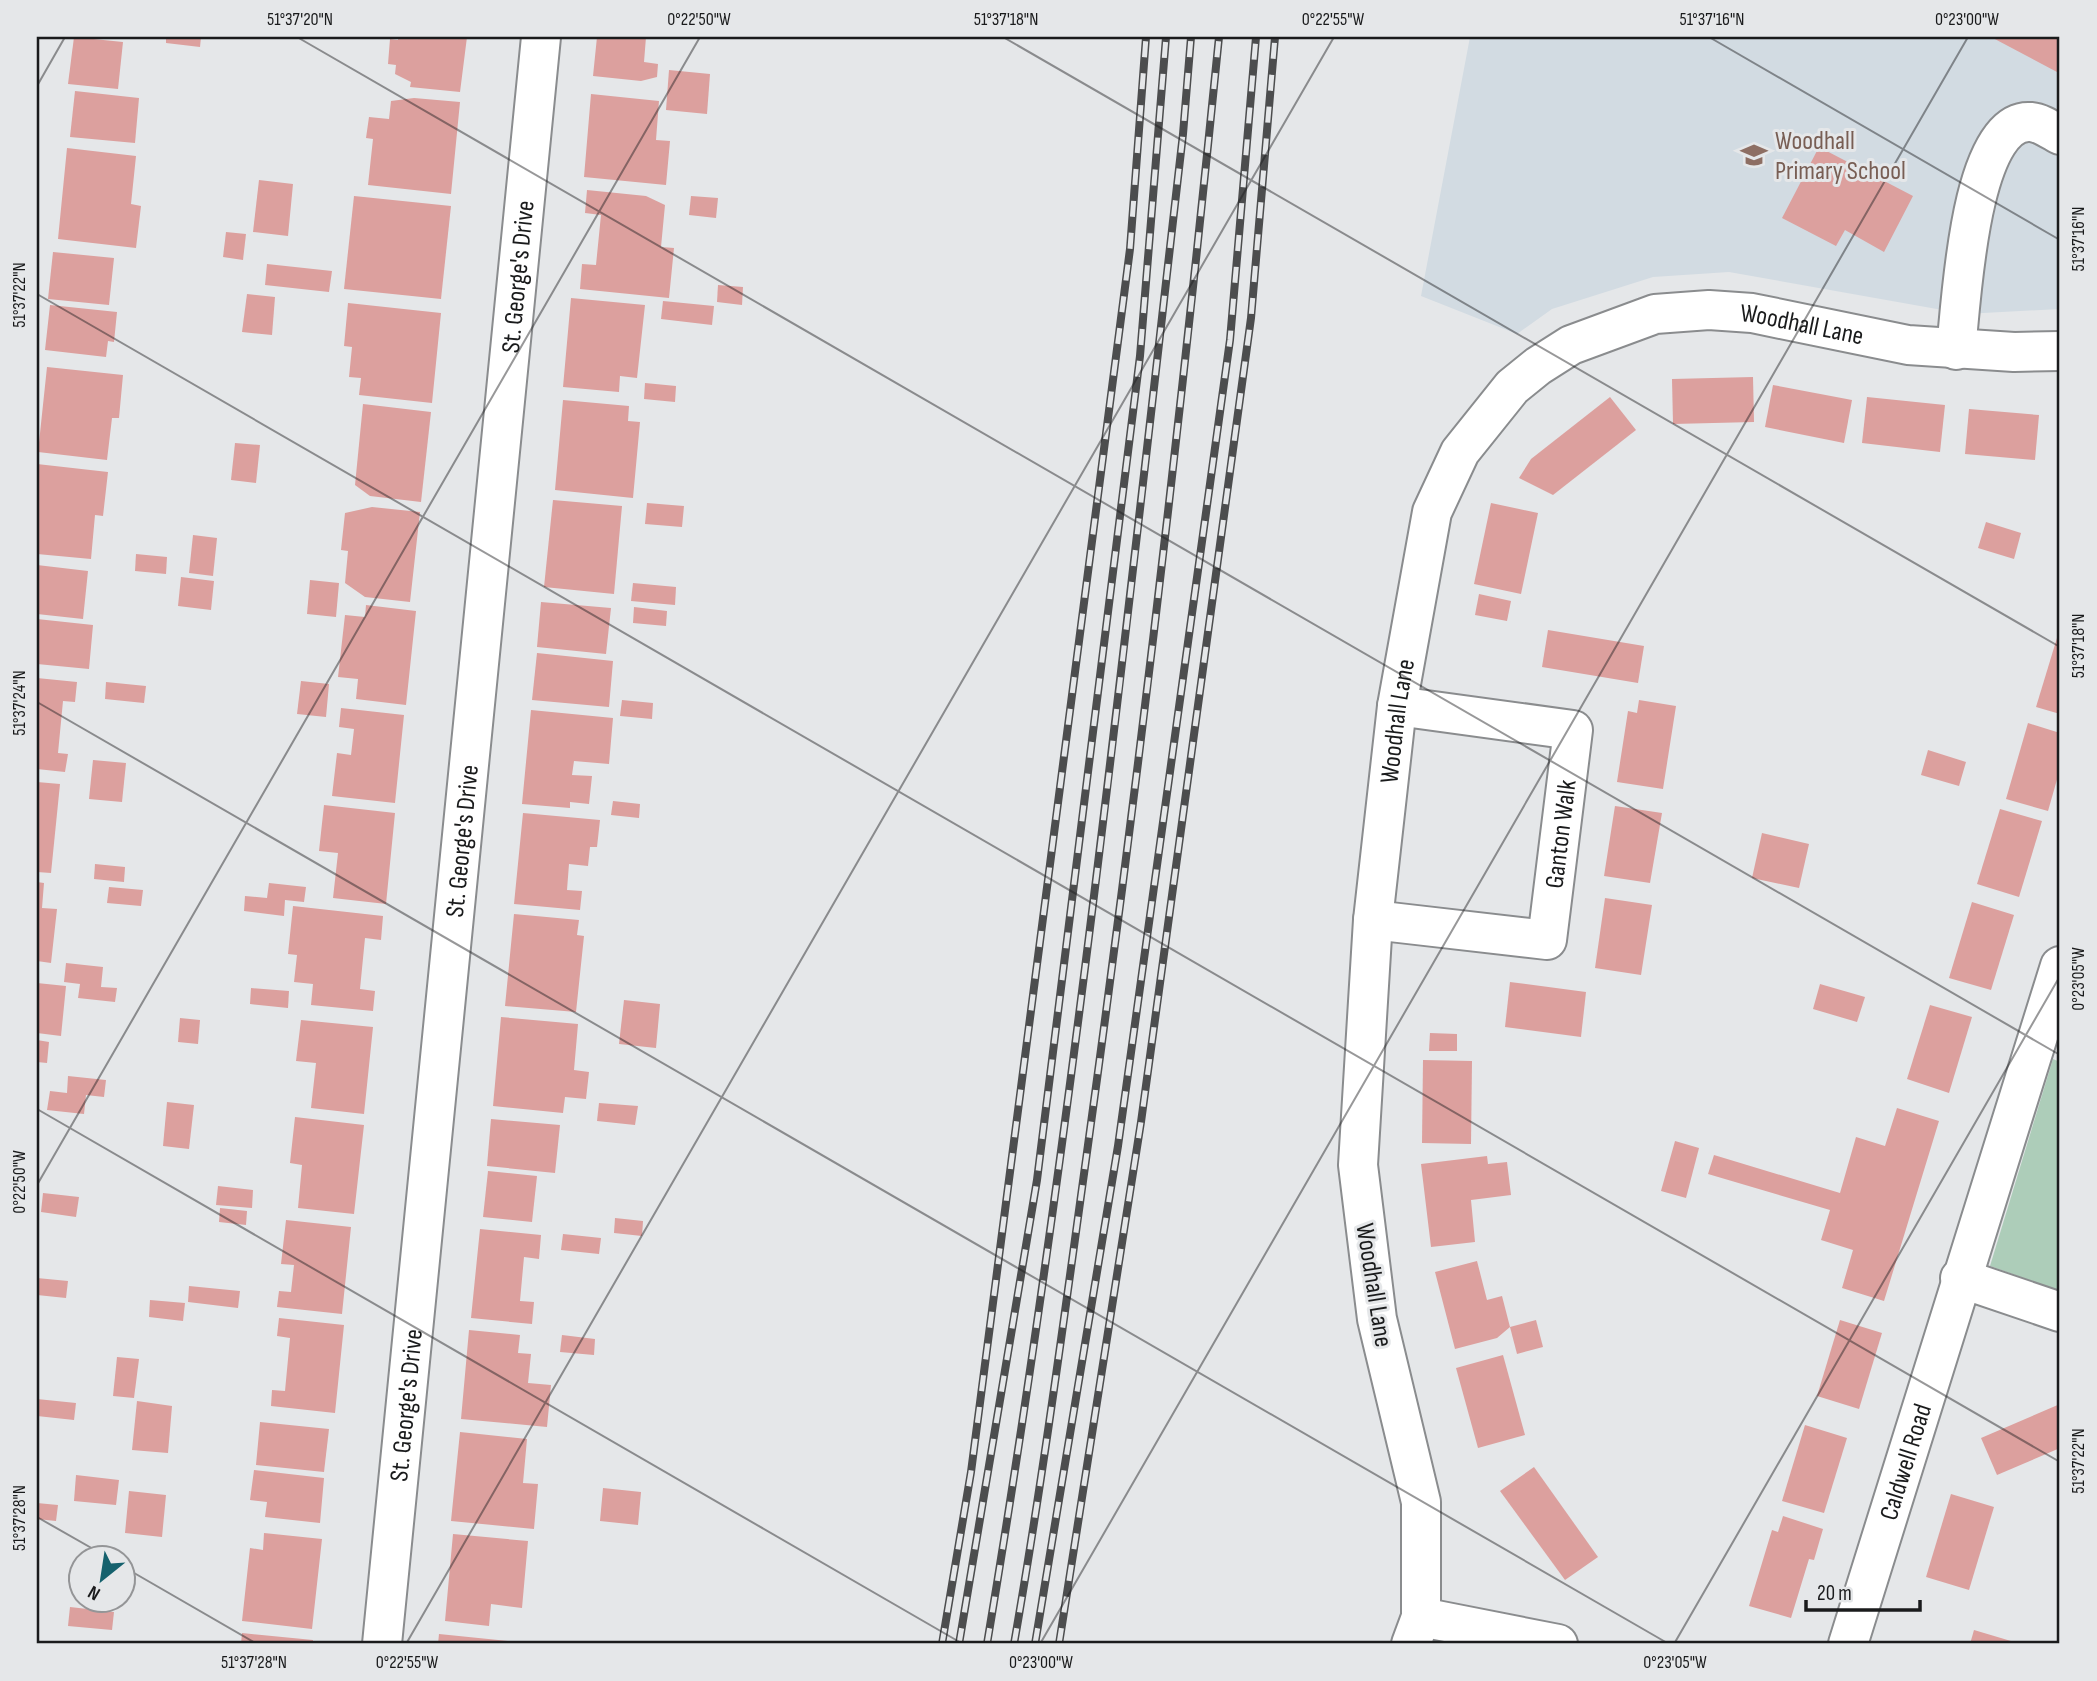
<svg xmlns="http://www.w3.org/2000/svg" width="2097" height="1681" font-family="'Sofia Sans Condensed',sans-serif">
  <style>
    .built { fill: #d2dbe2 }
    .green { fill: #adcdb9 }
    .building { fill: #dca09e }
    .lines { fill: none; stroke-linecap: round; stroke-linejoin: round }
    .minor-casing { stroke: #8a8c8e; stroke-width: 42 }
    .minor { stroke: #fff; stroke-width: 38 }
    .rail-casing { stroke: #4c4d4e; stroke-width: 8 }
    .rail { stroke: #e5e7e9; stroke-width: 5; stroke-dasharray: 16; stroke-linecap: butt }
    .ticks { fill: none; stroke: #1a1b1c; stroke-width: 2; stroke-opacity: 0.45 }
    .labels { text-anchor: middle; stroke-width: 6; stroke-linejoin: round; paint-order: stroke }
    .education-label { font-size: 26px; fill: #785e54; stroke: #e5e7e9; text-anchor: start }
    .street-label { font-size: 26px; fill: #1a1b1c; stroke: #e5e7e9 }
    .neatline { fill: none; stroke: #1a1b1c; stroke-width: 2.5 }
    .ticks-label { font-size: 18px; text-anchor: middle; fill: #1a1b1c }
  </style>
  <rect width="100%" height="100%" fill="#e5e7e9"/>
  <polygon class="built" points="1470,37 2060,37 2060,309 1965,314 1729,272 1653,277 1552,309 1517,334 1421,296"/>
  <polygon class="green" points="2053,1059 2060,1062 2060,1291 1990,1266"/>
  <g class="building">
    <polygon points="74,37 123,42 118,89 68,84"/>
    <polygon points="166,37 201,37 200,47 166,43"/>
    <polygon points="398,37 467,37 460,92 410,87 411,82 395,74 396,65 388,64 390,39 398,40"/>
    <polygon points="597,37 646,37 644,62 658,64 657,77 641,81 593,76"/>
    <polygon points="1991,37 2060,37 2060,67 2057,72"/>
    <polygon points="669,70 710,74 707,114 666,110"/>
    <polygon points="75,91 139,98 135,143 70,137"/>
    <polygon points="591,94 659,101 656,140 670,141 666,185 584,177"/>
    <polygon points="414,98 460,102 451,194 368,185 373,139 366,138 369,117 389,119 391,101"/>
    <polygon points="1819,147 1913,196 1884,252 1845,230 1836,246 1782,218"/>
    <polygon points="67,148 136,156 131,204 141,206 136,248 58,239"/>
    <polygon points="259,180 293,184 288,236 253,232"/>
    <polygon points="587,190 646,196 665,205 661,247 674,248 669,298 580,289 582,264 596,265 601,215 585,213"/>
    <polygon points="354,196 451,206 441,299 344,289"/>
    <polygon points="691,196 718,198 716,218 689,215"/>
    <polygon points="226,232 246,234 243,260 223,257"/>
    <polygon points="53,252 114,258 109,305 48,299"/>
    <polygon points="267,264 332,271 329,292 265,285"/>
    <polygon points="718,285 743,287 742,305 717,302"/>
    <polygon points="247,294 275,297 272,335 242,332"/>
    <polygon points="571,298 645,305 637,378 620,376 619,392 563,387"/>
    <polygon points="663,301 714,306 712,325 661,319"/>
    <polygon points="348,303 441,313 432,403 359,395 361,378 349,377 352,347 344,346"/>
    <polygon points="50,305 117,312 114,342 108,341 106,357 45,350"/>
    <polygon points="47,367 123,375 119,418 112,418 107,460 38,452"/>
    <polygon points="1753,377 1754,422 1673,424 1672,379"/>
    <polygon points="645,383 676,386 675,402 644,399"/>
    <polygon points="1773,385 1852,400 1844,443 1765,427"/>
    <polygon points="1610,397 1636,430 1553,495 1519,478 1531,459"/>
    <polygon points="1867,397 1945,405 1940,452 1862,443"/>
    <polygon points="563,400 629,406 628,421 640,422 633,498 555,490"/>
    <polygon points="363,404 431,412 421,502 370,496 355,485"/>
    <polygon points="1969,409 2039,415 2035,460 1965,454"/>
    <polygon points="235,443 260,445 256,483 231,480"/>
    <polygon points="37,464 108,472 103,516 95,515 91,559 37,554"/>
    <polygon points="553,500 622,506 614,594 544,587"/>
    <polygon points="647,503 684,506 682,527 645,524"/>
    <polygon points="1491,503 1538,513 1521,594 1474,584"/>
    <polygon points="372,507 420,512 410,602 365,597 345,583 348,551 341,550 345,513"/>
    <polygon points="1986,522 2021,533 2014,559 1978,548"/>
    <polygon points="193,535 217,538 213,576 189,573"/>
    <polygon points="136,554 167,557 166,574 135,571"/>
    <polygon points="37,565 88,571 83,619 37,614"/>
    <polygon points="181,577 214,581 211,610 178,606"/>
    <polygon points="310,580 339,583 336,617 307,614"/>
    <polygon points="633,583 676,587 675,605 631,601"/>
    <polygon points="1479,594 1511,601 1507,621 1475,615"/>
    <polygon points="541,602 611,608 606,654 537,647"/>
    <polygon points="366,605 416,611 406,705 356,699 358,679 338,677 345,615 365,617"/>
    <polygon points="634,607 667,611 666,626 633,623"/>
    <polygon points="37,619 93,625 89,669 37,664"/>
    <polygon points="2060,628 2060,714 2036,707"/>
    <polygon points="1548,630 1644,646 1638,683 1542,667"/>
    <polygon points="537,653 613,661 609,707 532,700"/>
    <polygon points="37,678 77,682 75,702 63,701 58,753 68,754 65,772 37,769"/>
    <polygon points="301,681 329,684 326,717 297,714"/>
    <polygon points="106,682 146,686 144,703 105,699"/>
    <polygon points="622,700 653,703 652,719 620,716"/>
    <polygon points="1639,700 1676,706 1663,789 1617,782 1628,711 1637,713"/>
    <polygon points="341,708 404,715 395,803 332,796 337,753 351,755 354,729 339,727"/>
    <polygon points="531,710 613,718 609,764 574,761 572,775 592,776 589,804 570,802 570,808 522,804"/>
    <polygon points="2028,723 2060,733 2060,769 2048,811 2006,799"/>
    <polygon points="1928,750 1966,762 1959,786 1921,775"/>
    <polygon points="93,760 126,763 122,802 89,799"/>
    <polygon points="37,782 60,784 51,873 37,872"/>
    <polygon points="613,801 640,804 639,818 611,815"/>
    <polygon points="324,805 395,813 386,904 333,898 338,853 319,851"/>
    <polygon points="1615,806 1662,813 1650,883 1604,876"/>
    <polygon points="2000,809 2042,821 2019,897 1977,884"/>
    <polygon points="523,813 600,820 597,847 590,847 588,866 569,864 567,890 582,891 580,910 514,904"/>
    <polygon points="1762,833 1809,844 1799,888 1752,878"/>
    <polygon points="95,864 125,867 124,882 94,879"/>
    <polygon points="37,882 44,883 42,908 57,909 51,963 37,961"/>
    <polygon points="269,883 306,887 304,902 285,900 284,916 244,911 245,896 267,898"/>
    <polygon points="109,887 143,890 141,906 107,903"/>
    <polygon points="1605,898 1652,905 1641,975 1595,968"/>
    <polygon points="1972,902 2014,915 1991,990 1949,978"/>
    <polygon points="293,906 383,916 381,940 365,938 360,989 375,991 373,1011 311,1005 313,984 294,982 297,955 288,954"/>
    <polygon points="514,914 579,920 577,935 584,936 576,1012 505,1006"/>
    <polygon points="66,963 103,967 101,987 117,988 115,1002 78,998 80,984 64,982"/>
    <polygon points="1510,982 1586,992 1581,1037 1505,1027"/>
    <polygon points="37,983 66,986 61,1036 37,1033"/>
    <polygon points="1820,984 1865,997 1857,1022 1813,1009"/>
    <polygon points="251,988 289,991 288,1008 250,1004"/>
    <polygon points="624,1000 660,1004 656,1048 619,1044"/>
    <polygon points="1930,1005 1972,1017 1949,1093 1907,1079"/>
    <polygon points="501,1017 578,1024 574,1070 589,1072 586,1099 565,1097 563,1113 493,1106"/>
    <polygon points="180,1018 200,1020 198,1044 178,1042"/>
    <polygon points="301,1020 373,1027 364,1114 311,1108 316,1063 296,1061"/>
    <polygon points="1430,1033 1457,1034 1457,1051 1429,1051"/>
    <polygon points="37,1040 49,1042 47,1063 37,1062"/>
    <polygon points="1423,1060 1472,1061 1471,1144 1422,1143"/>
    <polygon points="68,1076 106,1080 104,1097 86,1095 84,1114 47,1110 50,1091 67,1093"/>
    <polygon points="167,1102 194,1105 189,1149 163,1146"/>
    <polygon points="599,1103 638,1106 635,1125 597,1121"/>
    <polygon points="1897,1108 1939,1121 1884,1301 1842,1288 1853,1250 1821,1240 1830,1210 1708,1174 1714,1155 1840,1193 1856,1137 1885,1146"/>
    <polygon points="295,1117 364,1125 354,1214 298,1208 302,1165 290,1163"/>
    <polygon points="491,1119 560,1125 555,1173 487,1166"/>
    <polygon points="1675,1141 1699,1148 1686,1198 1661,1191"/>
    <polygon points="1487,1156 1488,1164 1507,1162 1511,1195 1471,1200 1475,1242 1431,1247 1421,1164"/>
    <polygon points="488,1171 537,1176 532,1222 483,1217"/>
    <polygon points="218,1186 253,1190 252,1208 216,1205"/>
    <polygon points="43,1193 79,1197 76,1217 41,1212"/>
    <polygon points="220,1208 247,1211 246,1225 219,1222"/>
    <polygon points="615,1218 643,1221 642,1236 614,1233"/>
    <polygon points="286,1220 351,1227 342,1314 277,1307 279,1291 291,1292 294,1265 281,1264"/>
    <polygon points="480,1229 541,1235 539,1259 524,1257 520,1301 534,1302 532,1324 471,1318"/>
    <polygon points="563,1234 601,1238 599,1254 561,1250"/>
    <polygon points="1477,1261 1487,1300 1502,1296 1510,1327 1497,1338 1455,1349 1435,1272"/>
    <polygon points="37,1278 68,1281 66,1298 37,1295"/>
    <polygon points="189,1286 240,1291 238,1308 188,1302"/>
    <polygon points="150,1300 185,1303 183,1321 149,1317"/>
    <polygon points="279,1318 344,1325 335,1413 271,1406 272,1390 285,1391 290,1338 277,1336"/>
    <polygon points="1536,1320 1543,1347 1517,1354 1510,1327"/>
    <polygon points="1840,1320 1882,1333 1859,1409 1817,1396"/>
    <polygon points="469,1330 520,1335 518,1353 531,1354 528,1383 551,1385 547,1427 461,1419"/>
    <polygon points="562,1335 595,1339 594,1355 560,1352"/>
    <polygon points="1503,1355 1525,1435 1478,1448 1456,1368"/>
    <polygon points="117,1357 139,1359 134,1398 113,1396"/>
    <polygon points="37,1399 76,1403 74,1420 37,1416"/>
    <polygon points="137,1401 172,1406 168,1453 132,1450"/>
    <polygon points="2060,1404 2060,1448 1997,1475 1981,1438"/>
    <polygon points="260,1422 329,1429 324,1472 256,1465"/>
    <polygon points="1805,1425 1847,1438 1824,1513 1782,1501"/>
    <polygon points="460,1432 527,1439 523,1483 538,1484 534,1529 451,1521"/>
    <polygon points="1534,1467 1598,1557 1565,1580 1500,1491"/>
    <polygon points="254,1470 324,1478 320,1523 265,1517 267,1502 250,1500"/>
    <polygon points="76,1475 119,1480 116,1505 74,1501"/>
    <polygon points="603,1488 641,1492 638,1525 600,1521"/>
    <polygon points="129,1491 166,1495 162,1537 125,1533"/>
    <polygon points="1951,1494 1994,1507 1969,1590 1926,1577"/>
    <polygon points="37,1503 58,1505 56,1521 37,1519"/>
    <polygon points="1783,1516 1823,1529 1814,1560 1809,1559 1791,1618 1749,1606 1772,1530 1778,1532"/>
    <polygon points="264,1533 322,1539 312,1629 242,1621 250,1548 263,1550"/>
    <polygon points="453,1534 528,1541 522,1608 491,1604 489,1626 445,1621"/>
    <polygon points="70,1607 114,1612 112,1630 68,1626"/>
    <polygon points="1974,1630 2021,1644 1970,1644"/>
    <polygon points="242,1633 313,1640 313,1644 241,1644"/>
    <polygon points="439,1634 508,1641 508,1644 438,1644"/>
  </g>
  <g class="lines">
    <g class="minor-casing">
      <g id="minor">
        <path d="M1956,350C1961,307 1969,117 2031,122C2041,123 2051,130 2060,135"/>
        <path id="s1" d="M1373,920L1547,940L1573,730L1397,706"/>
        <polyline points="1960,1278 2060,1312"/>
        <polyline points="1421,1617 1558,1644"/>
        <path id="s2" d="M382,1644L541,37"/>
        <path id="s3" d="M1411,1644L1421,1617V1502L1377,1319L1358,1165L1373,920L1397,706L1432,512L1460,452L1512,387L1538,366L1571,345L1655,314L1709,310L1752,313L1908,345L2014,352L2060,351"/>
        <path id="s4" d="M1848,1644L2060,966"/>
      </g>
    </g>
    <use href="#minor" class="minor"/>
    <g class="rail-casing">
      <g id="rail">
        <polyline points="942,1644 971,1472 1130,249 1146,37"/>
        <polyline points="959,1644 1037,1180 1140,356 1166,37"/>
        <path d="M987,1644C1071,1143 1125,638 1183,134L1191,37"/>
        <path d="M1014,1644C1043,1478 1065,1311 1088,1145C1139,776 1182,407 1219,37"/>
        <polyline points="1035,1644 1118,1146 1230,340 1256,37"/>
        <polyline points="1059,1644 1141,1122 1251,318 1275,37"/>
      </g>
    </g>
    <use href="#rail" class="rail"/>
  </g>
  <path class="ticks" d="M297,37L2060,1055M1003,37L2060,647M1709,37L2060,240M37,86L65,37M37,294L2060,1462M37,702L1669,1644M37,1109L963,1644M37,1185L700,37M37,1517L109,1558M122,1566L257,1644M406,1644L1334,37M1040,1644L1968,37M1674,1644L2060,976"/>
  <defs>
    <g id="school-bare" transform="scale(2.1)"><path d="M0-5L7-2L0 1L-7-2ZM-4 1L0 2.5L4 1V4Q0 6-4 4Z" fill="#8d6e63" stroke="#e5e7e9" stroke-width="2.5" paint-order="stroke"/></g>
  </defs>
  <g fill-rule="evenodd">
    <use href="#school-bare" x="1754" y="155"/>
  </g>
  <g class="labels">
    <g class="education-label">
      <text x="1775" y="149">Woodhall<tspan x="1775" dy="30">Primary School</tspan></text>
    </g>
    <g class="street-label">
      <text dy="9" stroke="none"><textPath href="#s2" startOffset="1374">St. George's Drive</textPath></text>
      <text dy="9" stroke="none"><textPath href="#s3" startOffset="1605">Woodhall Lane</textPath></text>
      <text dy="9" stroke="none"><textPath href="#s3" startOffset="933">Woodhall Lane</textPath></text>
      <text dy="9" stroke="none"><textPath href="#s1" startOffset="282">Ganton Walk</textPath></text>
      <text dy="9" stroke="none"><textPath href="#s2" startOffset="807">St. George's Drive</textPath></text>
      <text transform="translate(1375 1285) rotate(81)" y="9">Woodhall Lane</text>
      <text dy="9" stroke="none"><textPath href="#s2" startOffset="240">St. George's Drive</textPath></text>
      <text dy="9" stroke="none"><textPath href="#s4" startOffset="191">Caldwell Road</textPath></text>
    </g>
  </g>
  <rect width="2097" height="1681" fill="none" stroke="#e5e7e9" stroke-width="77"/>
  <g transform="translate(102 1579) rotate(210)"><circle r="33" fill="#e5e7e9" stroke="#949597" stroke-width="2"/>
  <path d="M0-5L12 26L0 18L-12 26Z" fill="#15616d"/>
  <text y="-10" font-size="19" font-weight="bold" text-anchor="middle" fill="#1a1b1c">N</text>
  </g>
  <path d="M1806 1600v10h114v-10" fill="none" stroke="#1a1b1c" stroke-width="3.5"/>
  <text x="1817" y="1600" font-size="21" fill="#1a1b1c" stroke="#e5e7e9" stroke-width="5" paint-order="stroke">20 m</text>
  <rect x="38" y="38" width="2020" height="1604" class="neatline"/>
  <g class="ticks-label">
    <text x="300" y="25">51°37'20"N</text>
    <text x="699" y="25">0°22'50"W</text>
    <text x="1006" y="25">51°37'18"N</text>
    <text x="1333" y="25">0°22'55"W</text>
    <text x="1712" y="25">51°37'16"N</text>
    <text x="1967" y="25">0°23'00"W</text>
    <text transform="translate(2078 239) rotate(-90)" y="6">51°37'16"N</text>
    <text transform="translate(19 295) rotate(-90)" y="6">51°37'22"N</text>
    <text transform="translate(2078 646) rotate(-90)" y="6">51°37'18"N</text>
    <text transform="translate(19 703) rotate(-90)" y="6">51°37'24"N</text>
    <text transform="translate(2078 979) rotate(-90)" y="6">0°23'05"W</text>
    <text transform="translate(19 1182) rotate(-90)" y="6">0°22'50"W</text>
    <text transform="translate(2078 1461) rotate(-90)" y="6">51°37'22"N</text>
    <text transform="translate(19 1518) rotate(-90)" y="6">51°37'28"N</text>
    <text x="254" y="1668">51°37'28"N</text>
    <text x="407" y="1668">0°22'55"W</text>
    <text x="1041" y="1668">0°23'00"W</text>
    <text x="1675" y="1668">0°23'05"W</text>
  </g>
</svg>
